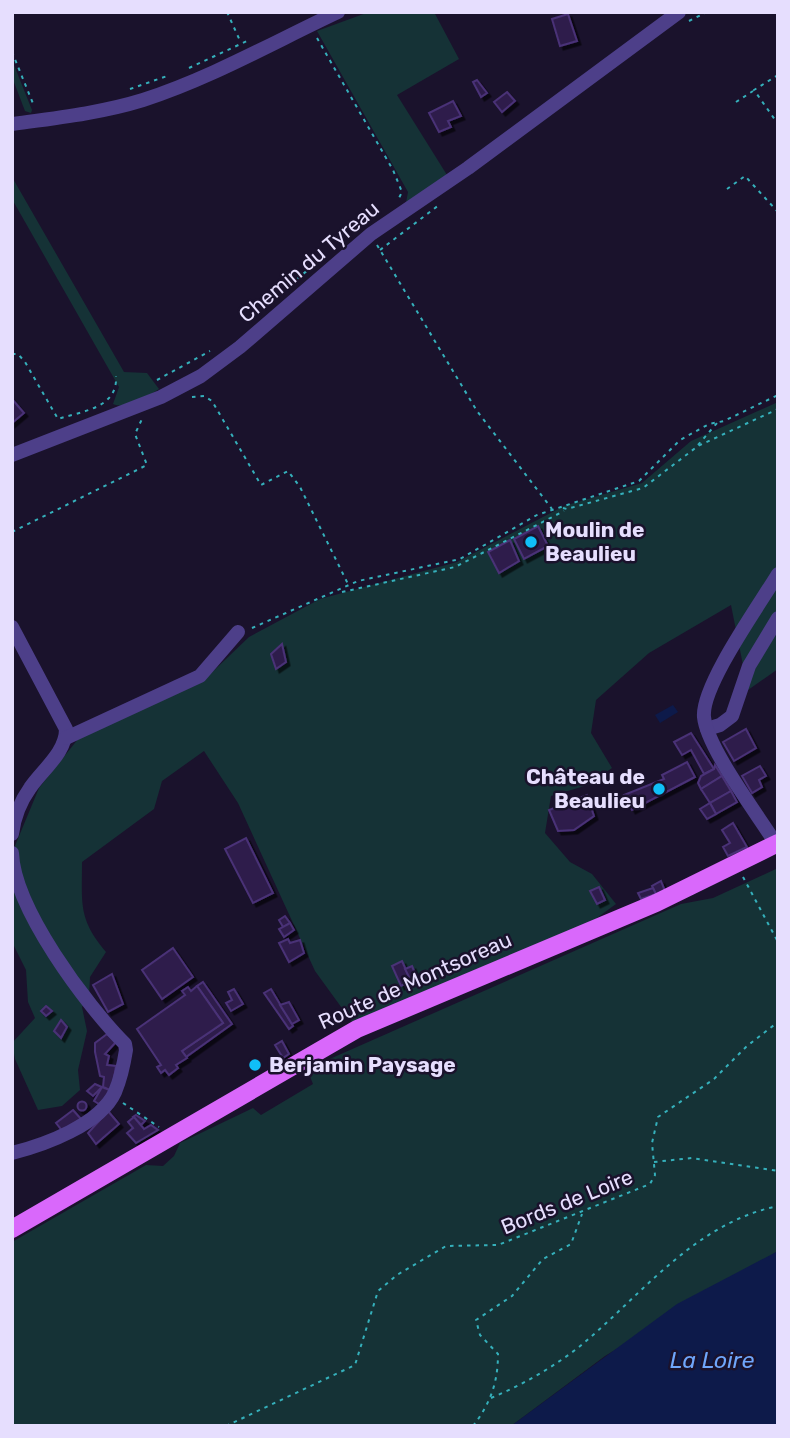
<svg xmlns="http://www.w3.org/2000/svg" width="790" height="1438" font-family="Rubik,sans-serif">
  <style>
    .green { fill: #153236 }
    .water { fill: #0d1a4a }
    .building { fill: #2f1f4c; stroke: #4a3177; stroke-width: 2; filter: url(#shadow) }
    .lines { fill: none; stroke-linecap: round; stroke-linejoin: round }
    .path { stroke: #35b0bb; stroke-width: 2; stroke-dasharray: 3.5 5; stroke-linecap: butt }
    .minor { stroke: #4d3f89; stroke-width: 14 }
    .major { stroke: #d968fb; stroke-width: 18 }
    .poi-dot { fill: #10bff8; stroke: #1a122c; stroke-width: 2.5 }
    .labels { text-anchor: middle; stroke-width: 5; stroke-linejoin: round; paint-order: stroke }
    .street-label { font-size: 21px; fill: #e6defe; stroke: #1a122c }
    .poi-label { font-size: 21px; font-weight: bold; fill: #e6defe; stroke: #1a122c; text-anchor: start }
    .water-label { font-size: 23px; font-style: italic; fill: #6fa6fb; stroke: #1a122c }
  </style>
  <defs>
    <filter id="shadow"><feDropShadow dx="3.5" dy="3.5" stdDeviation="0" flood-color="#0009"/></filter>
  </defs>
  <rect width="100%" height="100%" fill="#1a122c"/>
  <g class="green">
    <polygon points="369,12 434,12 459,59 397,95 447,175 406,203 408,192 317,31"/>
    <polygon points="12,60 32,110 31,113 25,111 12,77"/>
    <path d="M12,177L124,372L147,373L159,389C147,397 128,410 113,404L119,387L12,199Z"/>
    <path d="M778,402V669L748,690L731,605L649,653L596,700L591,733L612,768L588,785L551,796L545,833L570,862L592,874L616,904L594,920L352,1022L315,971L238,803L204,751L162,781L154,809L82,862C82,904 78,919 106,952L90,977L89,996L82,1007L87,1031L78,1070L80,1090L62,1106L38,1110L15,1059L12,1043L35,1018L28,1002L26,970L12,942V853L39,788L78,739L202,682L249,637L320,599L457,562L564,506L642,483L691,441Z"/>
    <polygon points="778,868 778,1251 605,1356 511,1426 12,1426 12,1242 146,1165 163,1166 174,1156 180,1143 253,1108 261,1115 313,1084 307,1069 681,904 713,898"/>
  </g>
  <g class="water">
    <polygon points="673,705 678,712 660,723 655,715"/>
    <polygon points="778,1251 778,1426 511,1426 677,1304"/>
  </g>
  <g class="building">
    <polygon points="568,14 577,41 560,46 552,19"/>
    <polygon points="477,80 487,93 481,97 473,82"/>
    <polygon points="507,92 515,101 502,112 494,102"/>
    <polygon points="453,101 461,116 448,121 451,127 439,132 429,113"/>
    <polygon points="12,399 24,413 12,423"/>
    <polygon points="538,526 548,546 524,559 514,539"/>
    <polygon points="510,540 519,561 499,573 488,552"/>
    <polygon points="282,644 286,662 276,669 271,654"/>
    <polygon points="746,729 756,748 734,761 723,742"/>
    <polygon points="691,733 714,769 704,774 691,750 682,755 674,742"/>
    <polygon points="687,762 695,777 632,810 624,795 664,779 662,775"/>
    <polygon points="715,765 722,776 701,789 698,783 701,776 714,769"/>
    <polygon points="760,766 766,776 759,780 762,787 752,793 742,776"/>
    <polygon points="722,776 731,791 710,803 701,789"/>
    <polygon points="731,791 737,802 716,814 710,803"/>
    <polygon points="587,795 594,816 574,830 558,831 549,810"/>
    <polygon points="710,803 716,814 707,819 700,809"/>
    <polygon points="733,823 747,847 728,856 723,847 730,843 722,830"/>
    <polygon points="246,838 273,893 253,903 225,849"/>
    <polygon points="661,881 665,891 656,895 652,886"/>
    <polygon points="599,887 605,900 597,904 590,891"/>
    <polygon points="653,888 656,894 641,899 638,893"/>
    <polygon points="285,916 290,923 283,927 279,920"/>
    <polygon points="290,923 294,930 284,937 279,929"/>
    <polygon points="288,939 290,943 300,940 304,953 289,962 279,943"/>
    <polygon points="173,948 193,977 162,999 142,970"/>
    <polygon points="402,961 411,981 401,986 392,966"/>
    <polygon points="412,966 417,978 411,981 405,969"/>
    <polygon points="112,974 123,1004 108,1012 93,985"/>
    <polygon points="203,982 232,1024 186,1057 182,1051 223,1023 197,986"/>
    <polygon points="197,986 223,1023 182,1051 187,1058 176,1065 178,1068 169,1075 165,1070 161,1073 157,1067 161,1065 137,1029 185,995 182,991 188,987 191,991"/>
    <polygon points="234,989 243,1004 231,1011 226,1003 232,1000 228,992"/>
    <polygon points="271,989 293,1026 289,1029 264,993"/>
    <polygon points="289,1002 299,1020 292,1024 280,1005"/>
    <polygon points="46,1006 52,1011 46,1016 41,1011"/>
    <polygon points="61,1020 67,1027 61,1038 54,1031"/>
    <polygon points="107,1034 116,1042 105,1054 109,1056 107,1065 116,1066 112,1091 103,1087 104,1077 100,1076 95,1052 95,1043"/>
    <polygon points="282,1041 289,1054 283,1058 275,1045"/>
    <polygon points="95,1084 102,1087 93,1096 87,1091"/>
    <polygon points="102,1087 112,1091 99,1104 94,1101"/>
    <circle cx="82" cy="1106" r="4.5"/>
    <polygon points="73,1110 81,1119 64,1133 56,1123"/>
    <polygon points="108,1111 119,1124 96,1144 88,1133"/>
    <polygon points="136,1115 145,1121 141,1125 133,1117"/>
    <polygon points="134,1117 144,1129 151,1125 158,1130 136,1143 127,1133 133,1128 128,1122"/>
  </g>
  <g class="lines">
    <g class="path">
      <polyline points="227,12 241,43"/>
      <polyline points="689,21 707,12"/>
      <polyline points="317,38 393,170 402,192 399,198"/>
      <polyline points="12,52 34,106"/>
      <polyline points="189,68 247,41"/>
      <polyline points="778,75 754,90 778,124"/>
      <polyline points="130,89 167,76"/>
      <polyline points="736,102 753,91"/>
      <polyline points="727,189 745,176 777,211"/>
      <polyline points="377,245 477,411 552,509"/>
      <polyline points="380,250 439,205"/>
      <polyline points="284,290 315,264"/>
      <path d="M12,354H18L25,362L58,419C83,411 118,408 116,376"/>
      <polyline points="157,380 210,351"/>
      <polyline points="192,397 204,396 212,401 261,485 288,471 300,487 348,584"/>
      <polyline points="698,445 717,423"/>
      <polyline points="563,508 567,509 643,488 698,446 778,409"/>
      <polyline points="12,532 147,465 135,434 142,419"/>
      <polyline points="342,592 455,567 564,511"/>
      <polyline points="252,628 358,581 460,559 537,515 639,481 680,440 709,424 724,421 778,395"/>
      <polyline points="743,877 778,942"/>
      <polyline points="123,1103 159,1127"/>
      <polyline points="654,1162 692,1158 778,1171"/>
      <path d="M491,1398C522,1385 552,1368 579,1347C641,1296 694,1223 778,1206"/>
      <polyline points="226,1426 355,1365 378,1291 397,1275 446,1246 498,1245 650,1184 655,1175 652,1143 658,1117 714,1079 747,1046 778,1022"/>
      <path d="M473,1426C490,1404 498,1383 498,1354L480,1335L476,1320L512,1296L543,1259L571,1244L582,1214"/>
    </g>
    <g class="minor">
      <path d="M12,124C56,118 101,113 143,100C211,78 274,42 338,12"/>
      <polyline points="12,455 161,397 201,376 240,347 371,234 468,168 679,12"/>
      <path d="M12,627L66,729C66,753 42,770 30,788C20,802 14,818 12,834"/>
      <polyline points="707,729 720,725 732,716 749,666 778,618"/>
      <polyline points="66,738 200,676 238,632"/>
      <path d="M776,844C758,815 707,748 704,717C701,686 760,604 778,574"/>
      <path d="M12,853C14,908 86,1005 125,1044L126,1050C124,1063 120,1080 115,1092C100,1125 44,1145 12,1153"/>
    </g>
    <polyline class="major" points="12,1229 357,1029 656,903 778,843"/>
  </g>
  <g class="poi-dot">
    <circle cx="531" cy="542" r="7"/>
    <circle cx="659" cy="789" r="7"/>
    <circle cx="255" cy="1065" r="7"/>
  </g>
  <g class="labels">
    <g class="street-label">
      <text transform="translate(309 262) rotate(-40)" y="7">Chemin du Tyreau</text>
      <text transform="translate(415 981) rotate(-24)" y="7">Route de Montsoreau</text>
      <text transform="translate(567 1202) rotate(-22)" y="7">Bords de Loire</text>
    </g>
    <g class="poi-label">
      <text x="545" y="537">Moulin de<tspan x="545" dy="24">Beaulieu</tspan></text>
      <text x="645" y="784" text-anchor="end">Château de<tspan x="645" dy="24">Beaulieu</tspan></text>
      <text x="269" y="1072">Berjamin Paysage</text>
    </g>
    <g class="water-label">
      <text x="712" y="1368">La Loire</text>
    </g>
  </g>
  <rect width="790" height="1438" fill="none" stroke="#e6defe" stroke-width="28"/>
</svg>
